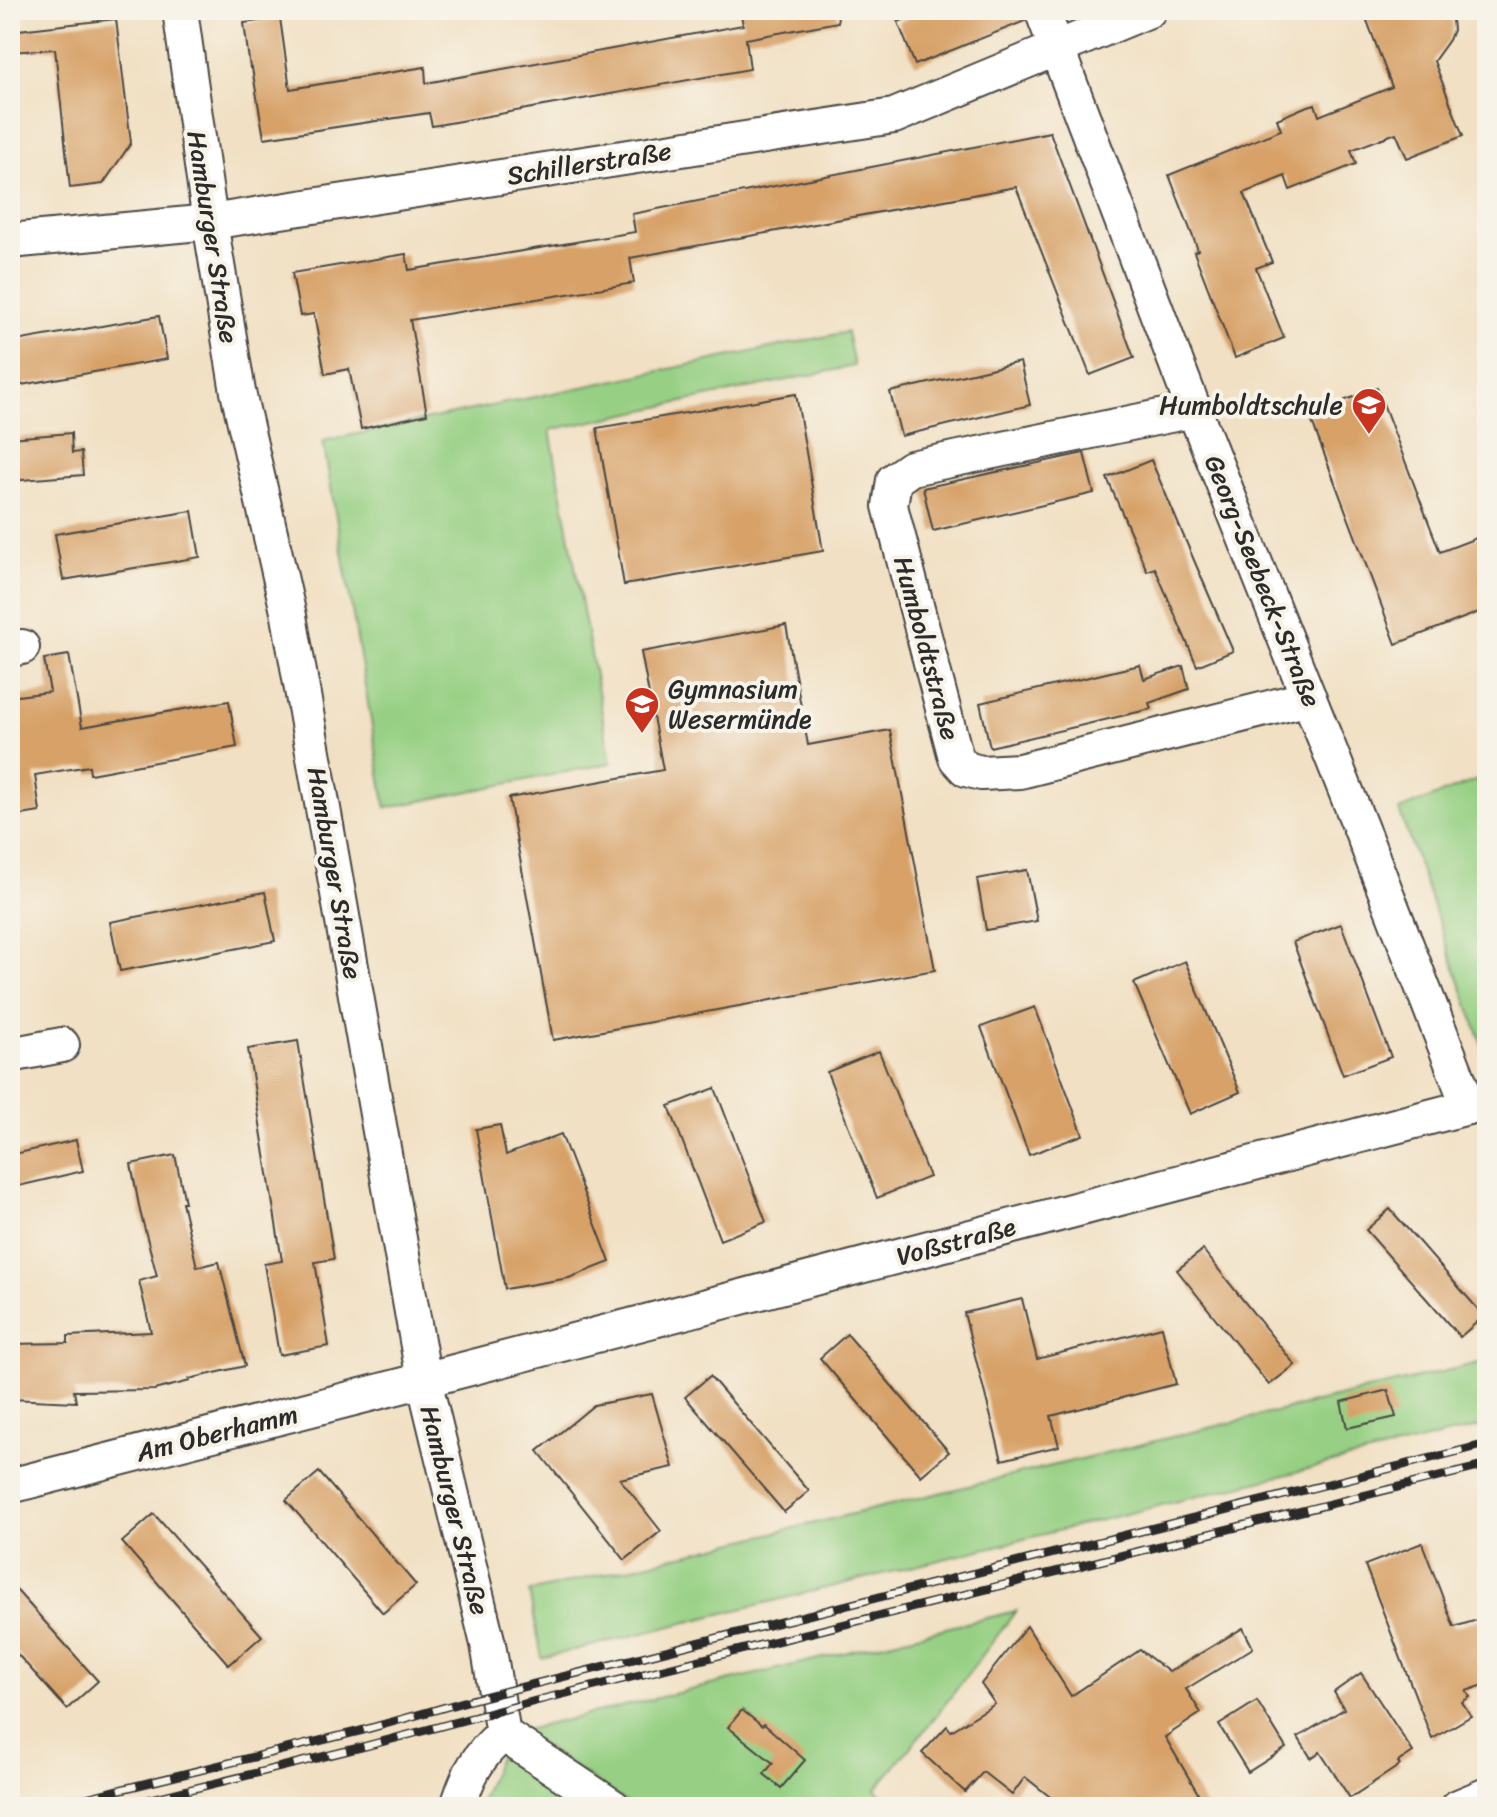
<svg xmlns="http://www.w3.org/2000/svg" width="1497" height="1817" font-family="Sriracha,sans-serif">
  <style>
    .green { fill: #97d084; stroke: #617e58; stroke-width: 2 }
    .building { fill: #d7a167 }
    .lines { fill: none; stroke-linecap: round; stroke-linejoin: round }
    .minor-casing { stroke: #494642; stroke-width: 38 }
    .minor { stroke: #fff; stroke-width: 34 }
    .rail-casing { stroke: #2b2b2b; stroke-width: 9 }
    .rail { stroke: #f7f3e8; stroke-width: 6; stroke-dasharray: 18; stroke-linecap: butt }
    .labels { text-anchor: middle; stroke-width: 8; stroke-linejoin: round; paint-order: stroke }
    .street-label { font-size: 26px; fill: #2b2b2b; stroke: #f7f3e8 }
    .poi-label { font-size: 26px; fill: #2b2b2b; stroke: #f7f3e8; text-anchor: end }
  </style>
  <rect width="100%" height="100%" fill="#f7f3e8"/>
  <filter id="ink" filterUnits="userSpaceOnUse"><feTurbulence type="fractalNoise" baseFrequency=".0125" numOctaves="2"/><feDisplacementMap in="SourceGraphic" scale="16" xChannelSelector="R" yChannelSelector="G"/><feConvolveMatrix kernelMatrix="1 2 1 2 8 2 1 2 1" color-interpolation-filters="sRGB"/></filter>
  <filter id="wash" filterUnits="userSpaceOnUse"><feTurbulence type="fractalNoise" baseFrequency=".006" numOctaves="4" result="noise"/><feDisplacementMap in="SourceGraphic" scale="32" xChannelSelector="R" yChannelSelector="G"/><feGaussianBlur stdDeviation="1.8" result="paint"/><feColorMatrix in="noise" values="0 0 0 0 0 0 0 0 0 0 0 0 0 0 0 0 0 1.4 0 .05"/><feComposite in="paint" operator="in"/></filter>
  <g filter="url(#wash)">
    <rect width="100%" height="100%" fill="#f1e0c3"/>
    <g class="green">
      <polygon points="847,332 854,366 550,430 611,763 386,808 323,441"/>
      <polygon points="1487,776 1487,1058 1399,810"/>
      <polygon points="1487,1361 1487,1425 542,1658 529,1592"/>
      <polygon points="1016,1611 940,1711 875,1790 898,1807 633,1807 521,1731"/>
      <polygon points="499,1756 581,1807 478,1807"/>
    </g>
    <g id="blocks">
      <g class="building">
        <polygon points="740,10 837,10 838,22 746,39 750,69 432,126 429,113 264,138 252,68 250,68 244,23 280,18 290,89 425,67 426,83 743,25"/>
        <polygon points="928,10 1022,10 1025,21 915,65 898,22"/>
        <polygon points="1363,10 1451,10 1453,30 1449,40 1434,61 1463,136 1407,158 1396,133 1351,150 1356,164 1290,190 1285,176 1244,193 1272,262 1256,268 1284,338 1235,358 1194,252 1198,250 1169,175 1281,130 1277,119 1305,107 1315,104 1319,116 1392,87"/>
        <polygon points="116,19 131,143 103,184 70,188 55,49 10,52 10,31"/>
        <polygon points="1050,132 1134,358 1090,375 1016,187 630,258 634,283 410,320 427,414 361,429 349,369 325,374 314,314 300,316 292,273 406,254 409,270 635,232 632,214"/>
        <polygon points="159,316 167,359 10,387 10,342"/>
        <polygon points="1020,362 1030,405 901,436 890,392"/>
        <polygon points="1377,388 1440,552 1487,534 1487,609 1396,644 1309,414"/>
        <polygon points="796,394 823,551 624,585 597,428"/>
        <polygon points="71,433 72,453 81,452 83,475 10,481 10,438"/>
        <polygon points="1084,453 1094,493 933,531 923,488"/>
        <polygon points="1151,460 1233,651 1197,666 1155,568 1147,571 1107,478"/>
        <polygon points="192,511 200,557 63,580 55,534"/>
        <polygon points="786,625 808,745 890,730 935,970 553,1040 509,798 663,770 641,652"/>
        <polygon points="69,655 82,727 229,701 237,747 90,774 89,766 35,775 40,812 15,816 10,776 10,697 50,692 44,659"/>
        <polygon points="1140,665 1144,679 1183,666 1189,689 1149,703 1151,709 990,747 980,703"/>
        <polygon points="1027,870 1037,921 986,930 977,879"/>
        <polygon points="265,892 275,941 120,971 110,922"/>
        <polygon points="1341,924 1391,1057 1343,1075 1293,942"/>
        <polygon points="1185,961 1240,1092 1190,1114 1134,983"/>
        <polygon points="1035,1007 1083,1135 1029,1155 981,1027"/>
        <polygon points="298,1041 334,1259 315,1262 329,1346 279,1355 264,1264 282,1261 248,1049"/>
        <polygon points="879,1051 929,1177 877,1198 827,1072"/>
        <polygon points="715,1088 766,1222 720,1240 669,1106"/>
        <polygon points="500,1125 506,1155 561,1134 610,1262 569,1278 505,1289 476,1129"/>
        <polygon points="76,1140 83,1171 10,1188 10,1155"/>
        <polygon points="175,1155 185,1202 182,1202 197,1267 219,1262 245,1366 189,1379 190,1381 154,1390 74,1391 76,1402 10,1399 10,1344 68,1343 68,1336 151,1332 139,1281 157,1276 140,1211 131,1164"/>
        <polygon points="1390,1209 1484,1316 1460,1337 1366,1230"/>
        <polygon points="1203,1250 1295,1365 1269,1385 1177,1270"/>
        <polygon points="1022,1299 1037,1359 1162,1327 1176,1384 1051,1416 1059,1446 1002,1460 964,1313"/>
        <polygon points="847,1334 949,1452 921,1476 820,1358"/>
        <polygon points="710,1376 809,1491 784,1512 685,1397"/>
        <polygon points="1388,1390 1396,1417 1347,1428 1341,1402"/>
        <polygon points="652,1394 673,1467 620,1479 661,1531 625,1560 538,1451 594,1405"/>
        <polygon points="319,1472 416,1585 383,1613 286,1500"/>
        <polygon points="154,1514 262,1636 229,1665 122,1542"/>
        <polygon points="1422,1543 1454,1627 1487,1617 1487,1684 1466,1691 1470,1697 1462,1702 1471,1716 1432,1739 1365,1565"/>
        <polygon points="10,1583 98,1681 67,1709 10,1646"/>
        <polygon points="1027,1626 1071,1696 1140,1650 1169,1672 1243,1628 1253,1648 1186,1689 1201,1713 1165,1737 1206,1807 1059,1807 1054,1800 1025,1777 1012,1795 983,1772 965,1792 922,1753 947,1726 951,1731 995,1704 981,1684"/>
        <polygon points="1361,1673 1413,1752 1398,1762 1400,1765 1350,1798 1320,1752 1311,1758 1298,1737 1344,1709 1334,1692"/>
        <polygon points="1257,1701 1286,1748 1248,1772 1219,1725"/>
        <polygon points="742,1710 762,1726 764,1724 805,1760 781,1788 764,1774 773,1763 728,1727"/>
      </g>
    </g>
  </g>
  <g filter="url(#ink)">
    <use href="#blocks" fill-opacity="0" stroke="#494642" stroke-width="2"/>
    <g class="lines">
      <g class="minor-casing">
        <g id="minor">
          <polyline points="180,10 210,222 238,392 289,616 424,1380 488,1644 503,1734"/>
          <polyline points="1042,10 1194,410 1367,844 1469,1107"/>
          <polyline points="10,241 210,222 894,116 1149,10"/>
          <polyline points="1194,410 911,468 894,480 890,506 956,758 966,769 981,773 1020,771 1309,698"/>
          <polyline points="10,649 22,647"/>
          <polyline points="10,1055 62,1045"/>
          <polyline points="10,1486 424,1380 1487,1102"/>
          <polyline points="503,1734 613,1807"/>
          <path d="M458,1807C467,1776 478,1755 503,1734"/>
          <polyline points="1458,1807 1487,1795"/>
        </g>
      </g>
      <use href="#minor" class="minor"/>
      <g class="rail-casing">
        <g id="rail">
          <polyline points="49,1807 360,1731 467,1701 1487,1444"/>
          <polyline points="119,1807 366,1746 543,1699 1487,1465"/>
        </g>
      </g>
      <use href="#rail" class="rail"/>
    </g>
  </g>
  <defs>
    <g id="school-pin" transform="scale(1.8)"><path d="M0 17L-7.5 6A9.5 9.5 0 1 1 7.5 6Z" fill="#c8321e" stroke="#f7f3e8"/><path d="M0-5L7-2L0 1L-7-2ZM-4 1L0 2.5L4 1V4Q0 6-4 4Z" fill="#fff"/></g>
  </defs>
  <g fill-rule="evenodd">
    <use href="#school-pin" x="1369" y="405"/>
    <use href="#school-pin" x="642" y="704"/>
  </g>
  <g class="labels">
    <g class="street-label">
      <text transform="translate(589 163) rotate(-9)" y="9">Schillerstraße</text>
      <text transform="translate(213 237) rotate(81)" y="9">Hamburger Straße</text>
      <text transform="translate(1263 581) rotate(68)" y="9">Georg-Seebeck-Straße</text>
      <text transform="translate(927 648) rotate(75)" y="9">Humboldtstraße</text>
      <text transform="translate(335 873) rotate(80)" y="9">Hamburger Straße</text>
      <text transform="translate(956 1241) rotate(-15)" y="9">Voßstraße</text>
      <text transform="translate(217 1433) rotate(-14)" y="9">Am Oberhamm</text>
      <text transform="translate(455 1510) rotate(76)" y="9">Hamburger Straße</text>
    </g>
    <g class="poi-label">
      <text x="1343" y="414">Humboldtschule</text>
      <text x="668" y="698" text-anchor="start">Gymnasium<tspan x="668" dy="30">Wesermünde</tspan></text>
    </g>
  </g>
  <rect width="1497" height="1817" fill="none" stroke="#f7f3e8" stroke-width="40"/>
</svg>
